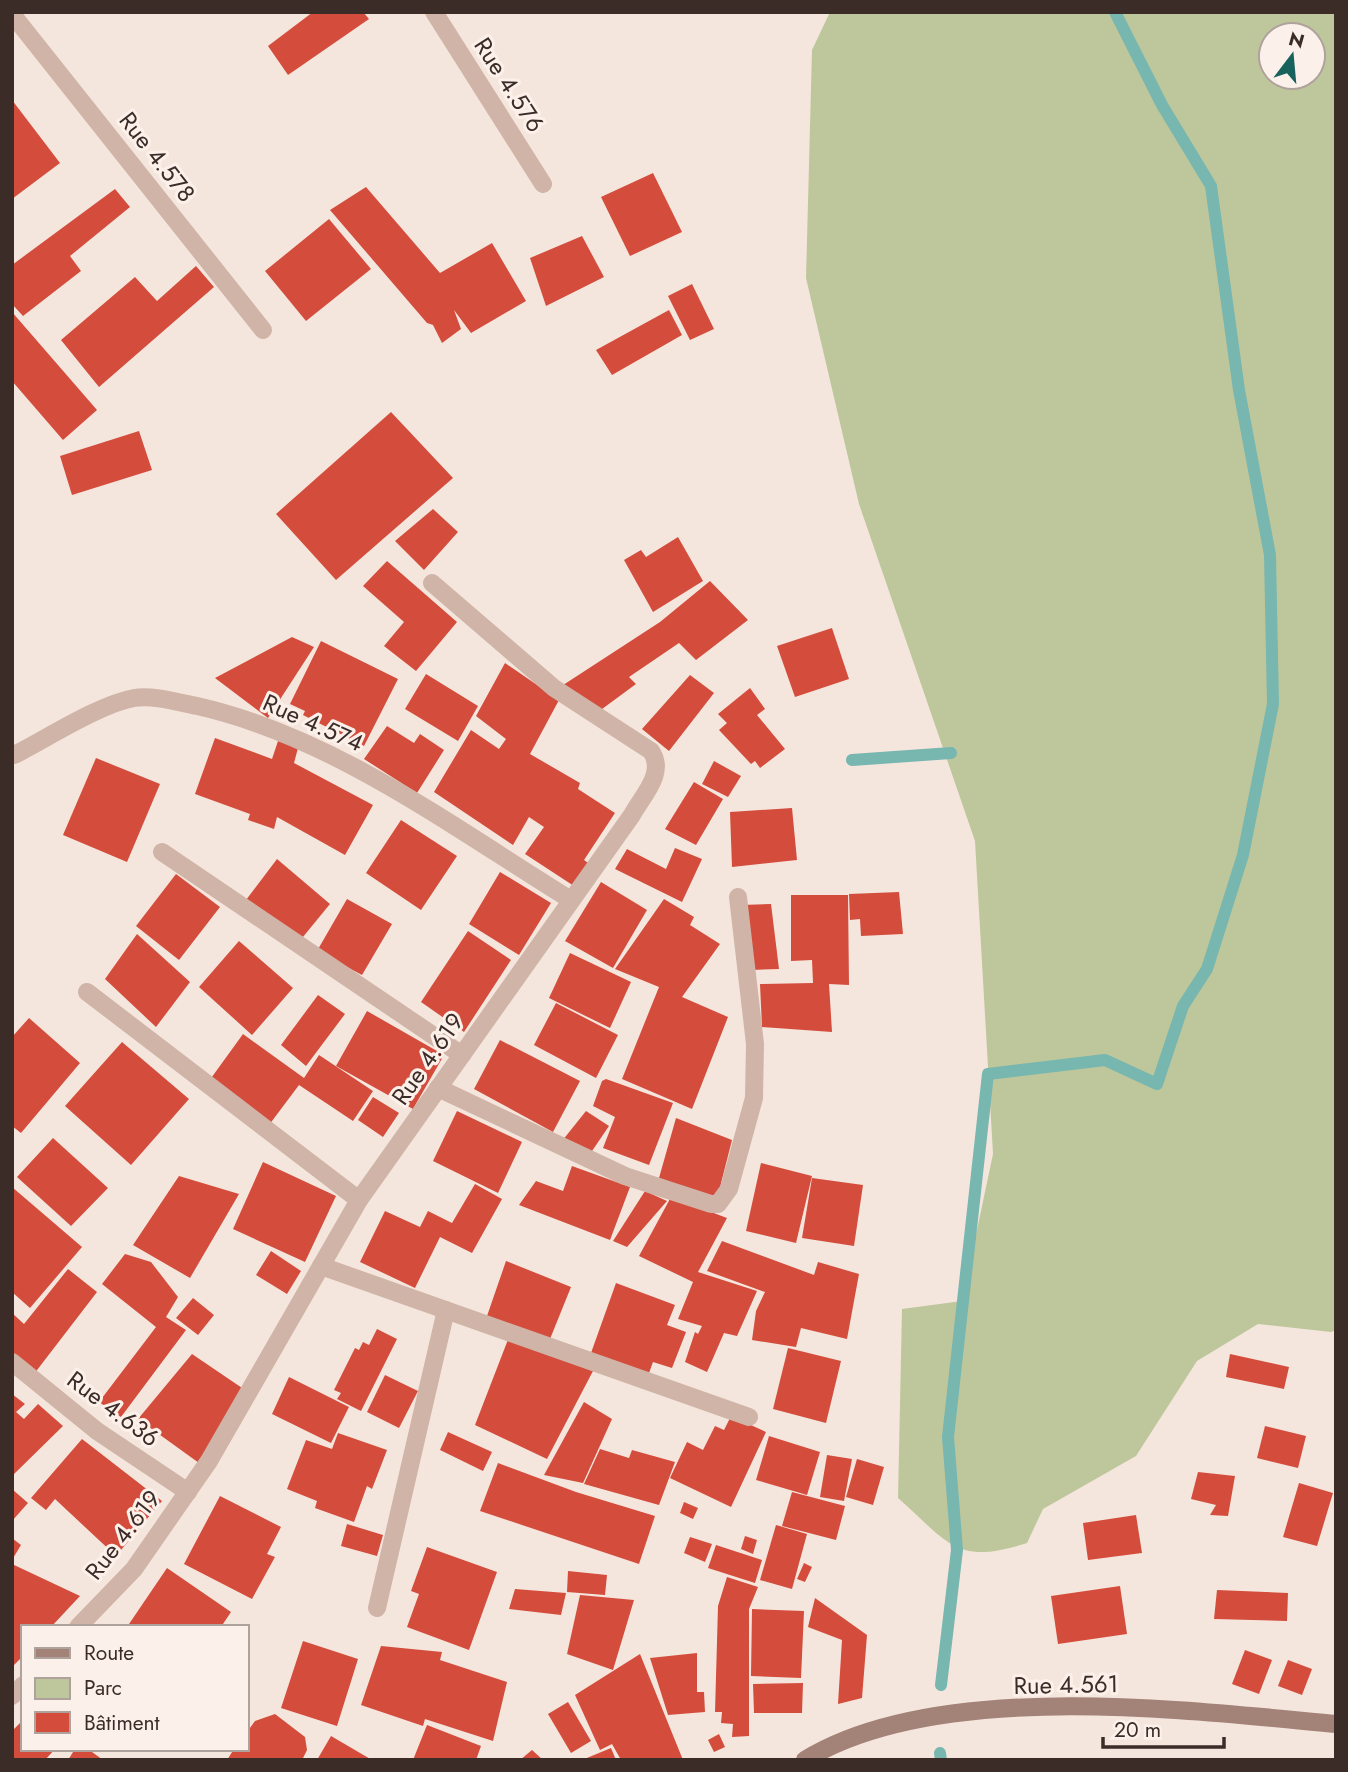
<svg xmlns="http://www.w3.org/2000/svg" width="1348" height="1772" font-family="Jost,sans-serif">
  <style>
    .green { fill: #bec79b; fill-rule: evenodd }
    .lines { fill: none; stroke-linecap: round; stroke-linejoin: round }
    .stream { stroke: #78b6b0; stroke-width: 12 }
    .building { fill: #d44c3c }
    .street { stroke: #cfb4a7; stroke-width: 18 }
    .secondary { stroke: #a38278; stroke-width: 18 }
    .labels { text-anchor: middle; stroke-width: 6; stroke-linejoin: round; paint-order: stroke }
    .street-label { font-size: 24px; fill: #3b2c28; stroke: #fcf1ea }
  </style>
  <rect width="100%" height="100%" fill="#f5e6dd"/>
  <path class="green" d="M830,12H1336V1330L1331,1332L1258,1324L1197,1361L1136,1456L1043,1509L1027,1543C956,1566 949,1543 898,1498L902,1309L962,1301L993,1154L975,841L859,504L806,278L812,50ZM1271,35H1313V77H1271Z"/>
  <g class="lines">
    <g class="stream">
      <polyline points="852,760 951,753"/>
      <polyline points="941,1685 957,1550 948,1437 988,1074 1105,1060 1157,1084 1183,1006 1207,969 1243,855 1273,704 1270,555 1239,390 1211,186 1162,105 1115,12"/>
      <polyline points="940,1753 941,1760"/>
    </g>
  </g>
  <g class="building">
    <polygon points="313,12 363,12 369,19 288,75 268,46"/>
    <polygon points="12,100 60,163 12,199"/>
    <polygon points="653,173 682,232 630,256 601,197"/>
    <polygon points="366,187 440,273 492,243 526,301 471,333 454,310 461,329 442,343 433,325 427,323 330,210"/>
    <polygon points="115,189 130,207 70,256 81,271 23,316 12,304 12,265"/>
    <polygon points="329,219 371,269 306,321 265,271"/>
    <polygon points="582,236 604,277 546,306 530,258"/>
    <polygon points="196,266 214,287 99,387 61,340 135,277 157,301"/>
    <polygon points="692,284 714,329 690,340 668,296"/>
    <polygon points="669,310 682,335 612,375 596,350"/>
    <polygon points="12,312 97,410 63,440 12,381"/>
    <polygon points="391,412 453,478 336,580 276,514"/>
    <polygon points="139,431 152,470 72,495 60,456"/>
    <polygon points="433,509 458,532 424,570 395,541"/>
    <polygon points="678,537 703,581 653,612 624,560 641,550 646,557"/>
    <polygon points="387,561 457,622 416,671 384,646 404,622 363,586"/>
    <polygon points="710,581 748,620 696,660 679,643 629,677 636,684 598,712 557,689 660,622"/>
    <polygon points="832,628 849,679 795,697 777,646"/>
    <polygon points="292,637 314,647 268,718 215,678"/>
    <polygon points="321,641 398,679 364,746 303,715 305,711 290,704"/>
    <polygon points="505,663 559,700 530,754 580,783 578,789 615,813 584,860 591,865 577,888 525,854 544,827 529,817 513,845 434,792 471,730 499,749 506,739 476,716"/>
    <polygon points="426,674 478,706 458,741 405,709"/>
    <polygon points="690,675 714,693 669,751 642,729"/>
    <polygon points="750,688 765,709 757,715 785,749 760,768 755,761 751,764 719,730 727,723 718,714"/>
    <polygon points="387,726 414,743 420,734 444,750 417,793 364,759"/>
    <polygon points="215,738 272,759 278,741 298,748 294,763 373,805 345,855 277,817 274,829 248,820 250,814 195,794"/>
    <polygon points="96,758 160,784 127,862 63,835"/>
    <polygon points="714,761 741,776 728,797 702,784"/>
    <polygon points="694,782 723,799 696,845 665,829"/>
    <polygon points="792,808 797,860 732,867 730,812"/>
    <polygon points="401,820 457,856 421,910 366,873"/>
    <polygon points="675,848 702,859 682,902 615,869 627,849 666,869"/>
    <polygon points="277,859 330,904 298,943 246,900"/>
    <polygon points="500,872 551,903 519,955 469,924"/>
    <polygon points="176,874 220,907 179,960 136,926"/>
    <polygon points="601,882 647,910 613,968 565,941"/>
    <polygon points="899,892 903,934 861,936 860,919 850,920 849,894"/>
    <polygon points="791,895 848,895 849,985 829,984 832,1032 762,1027 760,984 813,983 812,960 791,961"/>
    <polygon points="347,899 392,924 362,975 317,951"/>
    <polygon points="664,899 694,917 690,925 720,944 682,997 728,1017 692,1109 622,1079 659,987 615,969"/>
    <polygon points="771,904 779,969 750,970 741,905"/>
    <polygon points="468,931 511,960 464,1032 421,1002"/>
    <polygon points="137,934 190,982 156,1027 105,979"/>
    <polygon points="239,941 293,988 252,1035 199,987"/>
    <polygon points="570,953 631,982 610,1028 549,998"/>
    <polygon points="318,995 345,1014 306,1066 281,1045"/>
    <polygon points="556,1003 618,1035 596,1078 534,1045"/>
    <polygon points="367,1011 444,1055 413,1109 336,1066"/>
    <polygon points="29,1018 80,1063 21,1133 12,1126 12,1037"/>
    <polygon points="243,1034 304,1078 319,1055 373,1091 353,1121 299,1085 269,1125 209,1081"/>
    <polygon points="500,1040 580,1081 553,1132 474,1089"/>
    <polygon points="122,1042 189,1099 131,1165 65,1106"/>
    <polygon points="606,1079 673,1103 649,1165 603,1148 615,1117 593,1106 602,1081"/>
    <polygon points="373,1097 399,1113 383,1137 358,1120"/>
    <polygon points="457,1111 522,1142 498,1193 433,1161"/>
    <polygon points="586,1111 609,1126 590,1154 562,1141"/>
    <polygon points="676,1118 732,1140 717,1199 659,1178"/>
    <polygon points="53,1138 108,1188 71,1226 17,1177"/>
    <polygon points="263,1162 336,1196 305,1262 233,1229"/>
    <polygon points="761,1163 812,1176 796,1243 746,1231"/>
    <polygon points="572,1166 630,1187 610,1240 519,1205 536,1181 563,1191"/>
    <polygon points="179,1176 239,1194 190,1278 133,1245"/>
    <polygon points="812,1178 863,1185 854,1246 802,1238"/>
    <polygon points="475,1184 502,1199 472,1253 440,1237 415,1288 360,1262 385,1211 420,1227 428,1211 452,1223"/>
    <polygon points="12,1187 82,1247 30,1308 12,1292"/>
    <polygon points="645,1191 667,1201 627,1247 613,1241"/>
    <polygon points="671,1197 727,1218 698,1272 757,1291 737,1336 724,1333 707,1372 685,1362 695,1332 698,1334 702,1326 678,1319 693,1282 639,1256"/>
    <polygon points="722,1241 814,1275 818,1262 859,1274 847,1339 801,1328 796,1347 752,1340 756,1311 765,1292 707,1271"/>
    <polygon points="271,1251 301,1271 287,1294 256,1275"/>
    <polygon points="125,1254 151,1262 178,1297 166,1317 186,1330 121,1417 99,1402 156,1327 102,1284"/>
    <polygon points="506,1261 571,1287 550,1339 487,1316"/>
    <polygon points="68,1269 97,1292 34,1374 12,1358 12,1313 24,1324"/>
    <polygon points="616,1283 675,1305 667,1325 686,1332 672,1368 653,1362 649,1373 591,1353"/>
    <polygon points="193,1298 214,1315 198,1335 176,1318"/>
    <polygon points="377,1329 397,1339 361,1411 337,1399 341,1393 334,1390 355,1348 359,1350 363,1342 369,1345"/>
    <polygon points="509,1337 593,1371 547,1459 475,1425"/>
    <polygon points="788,1348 841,1361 826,1423 773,1409"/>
    <polygon points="192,1354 248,1392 199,1463 138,1419"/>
    <polygon points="1230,1354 1289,1367 1284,1389 1226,1377"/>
    <polygon points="385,1375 418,1391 399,1428 367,1412"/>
    <polygon points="289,1377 349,1407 331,1443 272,1414"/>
    <polygon points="12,1394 25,1404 16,1412 24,1419 38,1404 63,1426 12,1476"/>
    <polygon points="584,1402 612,1419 583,1483 544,1475"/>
    <polygon points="731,1416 766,1432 731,1507 670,1478 687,1442 703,1450 715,1426 724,1430"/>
    <polygon points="1265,1426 1306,1436 1298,1468 1257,1458"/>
    <polygon points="448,1432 492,1452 483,1471 440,1450"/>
    <polygon points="338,1433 387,1450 372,1489 367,1486 354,1522 315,1508 317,1501 287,1489 306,1440 332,1449"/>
    <polygon points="769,1436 820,1452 807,1495 756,1480"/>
    <polygon points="82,1439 162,1501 116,1556 55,1499 46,1510 31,1498"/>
    <polygon points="600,1449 629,1458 632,1450 675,1462 659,1505 584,1484"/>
    <polygon points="827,1455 852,1459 844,1501 820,1497"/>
    <polygon points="857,1459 884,1467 873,1505 846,1497"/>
    <polygon points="498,1463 576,1492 655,1516 639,1564 480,1511"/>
    <polygon points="1198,1472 1235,1476 1228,1516 1210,1515 1216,1505 1191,1499"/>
    <polygon points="1299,1483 1333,1493 1317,1546 1283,1537"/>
    <polygon points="12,1489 28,1503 12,1521"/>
    <polygon points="792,1492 845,1506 836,1540 782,1526"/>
    <polygon points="220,1496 281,1527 267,1554 275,1557 252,1599 184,1564"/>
    <polygon points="684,1502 698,1508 693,1519 680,1513"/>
    <polygon points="1136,1515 1142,1553 1088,1560 1083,1523"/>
    <polygon points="347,1524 383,1535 377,1556 341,1546"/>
    <polygon points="776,1525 807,1534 792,1589 760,1580"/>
    <polygon points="745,1536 757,1540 753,1554 741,1549"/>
    <polygon points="690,1537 712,1544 705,1562 684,1553"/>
    <polygon points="12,1538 21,1545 12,1560"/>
    <polygon points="716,1545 762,1560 755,1583 708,1568"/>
    <polygon points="427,1547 497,1572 469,1650 407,1627 419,1594 411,1591"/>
    <polygon points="804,1563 812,1567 805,1582 797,1579"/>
    <polygon points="12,1564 80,1596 51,1627 23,1627 23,1656 12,1667"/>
    <polygon points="167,1568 231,1612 221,1627 127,1627"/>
    <polygon points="568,1571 607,1575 605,1595 567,1592"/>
    <polygon points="727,1577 758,1587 749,1609 749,1736 732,1737 733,1724 721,1723 722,1712 715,1712 718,1606"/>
    <polygon points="1120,1586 1127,1634 1058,1644 1051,1596"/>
    <polygon points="515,1589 566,1593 561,1615 509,1609"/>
    <polygon points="1217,1590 1288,1593 1287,1621 1214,1619"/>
    <polygon points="580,1595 634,1600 613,1670 567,1654"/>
    <polygon points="815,1598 867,1635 862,1698 838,1704 842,1640 808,1627"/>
    <polygon points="752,1609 804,1611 801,1678 751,1676"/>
    <polygon points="303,1641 358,1659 337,1726 281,1708"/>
    <polygon points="381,1646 442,1652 440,1660 507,1682 493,1741 425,1719 423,1726 361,1705"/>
    <polygon points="1245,1650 1272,1660 1259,1694 1232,1684"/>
    <polygon points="697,1653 697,1692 704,1692 705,1712 668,1715 650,1658"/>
    <polygon points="640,1654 683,1760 621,1760 612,1744 600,1750 575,1695"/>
    <polygon points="1288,1660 1312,1669 1302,1695 1278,1686"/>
    <polygon points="803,1683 802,1713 754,1713 753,1684"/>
    <polygon points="568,1702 591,1741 571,1753 548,1714"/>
    <polygon points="275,1714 305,1737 307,1750 302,1760 227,1760 234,1749 247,1749 247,1732 255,1721"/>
    <polygon points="23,1720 23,1749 55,1749 45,1760 12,1760 12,1731"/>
    <polygon points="427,1725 481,1746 476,1760 413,1760"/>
    <polygon points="719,1734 725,1747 714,1752 708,1740"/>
    <polygon points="331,1736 372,1760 317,1760"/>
    <polygon points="611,1748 616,1760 582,1760"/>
    <polygon points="75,1749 88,1749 103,1760 68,1760"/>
    <polygon points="532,1750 543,1760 520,1760"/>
  </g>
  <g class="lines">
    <g class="street">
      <polyline points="434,12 543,184"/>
      <polyline points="12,14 263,330"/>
      <path d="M14,755C46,739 100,704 134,698C153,695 177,702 197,706C332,736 454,828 571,900"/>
      <polyline points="162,852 462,1055"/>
      <polyline points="87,992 359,1200"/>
      <polyline points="438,1088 625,1176 711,1204 718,1204 729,1189 754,1098 755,1044 738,897"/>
      <polyline points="321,1266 749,1417"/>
      <polyline points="12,1362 97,1431 188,1492"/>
      <polyline points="377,1608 446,1310"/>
      <path d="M78,1627L134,1569L209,1461L359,1200L632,815C643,795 666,773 651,751L554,688L432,583"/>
      <polyline points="12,1696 23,1685"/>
    </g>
    <path class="secondary" d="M805,1760C937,1679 1186,1710 1336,1724"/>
  </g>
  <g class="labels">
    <g class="street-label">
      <text transform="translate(509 85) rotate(57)" y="8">Rue 4.576</text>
      <text transform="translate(157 157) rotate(52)" y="8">Rue 4.578</text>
      <text transform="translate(313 723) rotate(24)" y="8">Rue 4.574</text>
      <text transform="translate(428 1059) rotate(-55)" y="8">Rue 4.619</text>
      <text transform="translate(113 1409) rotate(37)" y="8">Rue 4.636</text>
      <text transform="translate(123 1535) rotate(-52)" y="8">Rue 4.619</text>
      <text transform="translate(1066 1685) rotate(-1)" y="8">Rue 4.561</text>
    </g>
  </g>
  <rect width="1348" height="1772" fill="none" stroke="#3b2c28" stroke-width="28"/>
  <rect x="21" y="1625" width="228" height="126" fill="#fcf1ea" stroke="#afa29c" stroke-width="2"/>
  <rect x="35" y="1648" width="35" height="10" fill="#a38278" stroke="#afa29c" stroke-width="2"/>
  <text x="84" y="1660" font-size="21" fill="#3b2c28">Route</text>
  <rect x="35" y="1678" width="35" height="21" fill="#bec79b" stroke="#afa29c" stroke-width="2"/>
  <text x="84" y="1695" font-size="21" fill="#3b2c28">Parc</text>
  <rect x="35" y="1712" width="35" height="21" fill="#d44c3c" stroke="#afa29c" stroke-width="2"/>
  <text x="84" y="1730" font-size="21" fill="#3b2c28">Bâtiment</text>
  <g transform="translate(1292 56) rotate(16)"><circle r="33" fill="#fcf1ea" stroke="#afa29c" stroke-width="2"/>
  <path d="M0-5L12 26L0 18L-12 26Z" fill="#18625d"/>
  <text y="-10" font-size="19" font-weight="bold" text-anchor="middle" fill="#3b2c28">N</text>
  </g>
  <path d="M1103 1737v10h121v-10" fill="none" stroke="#3b2c28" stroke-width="3.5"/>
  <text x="1114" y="1737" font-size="21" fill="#3b2c28" stroke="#fcf1ea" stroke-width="5" paint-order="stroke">20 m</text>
</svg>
